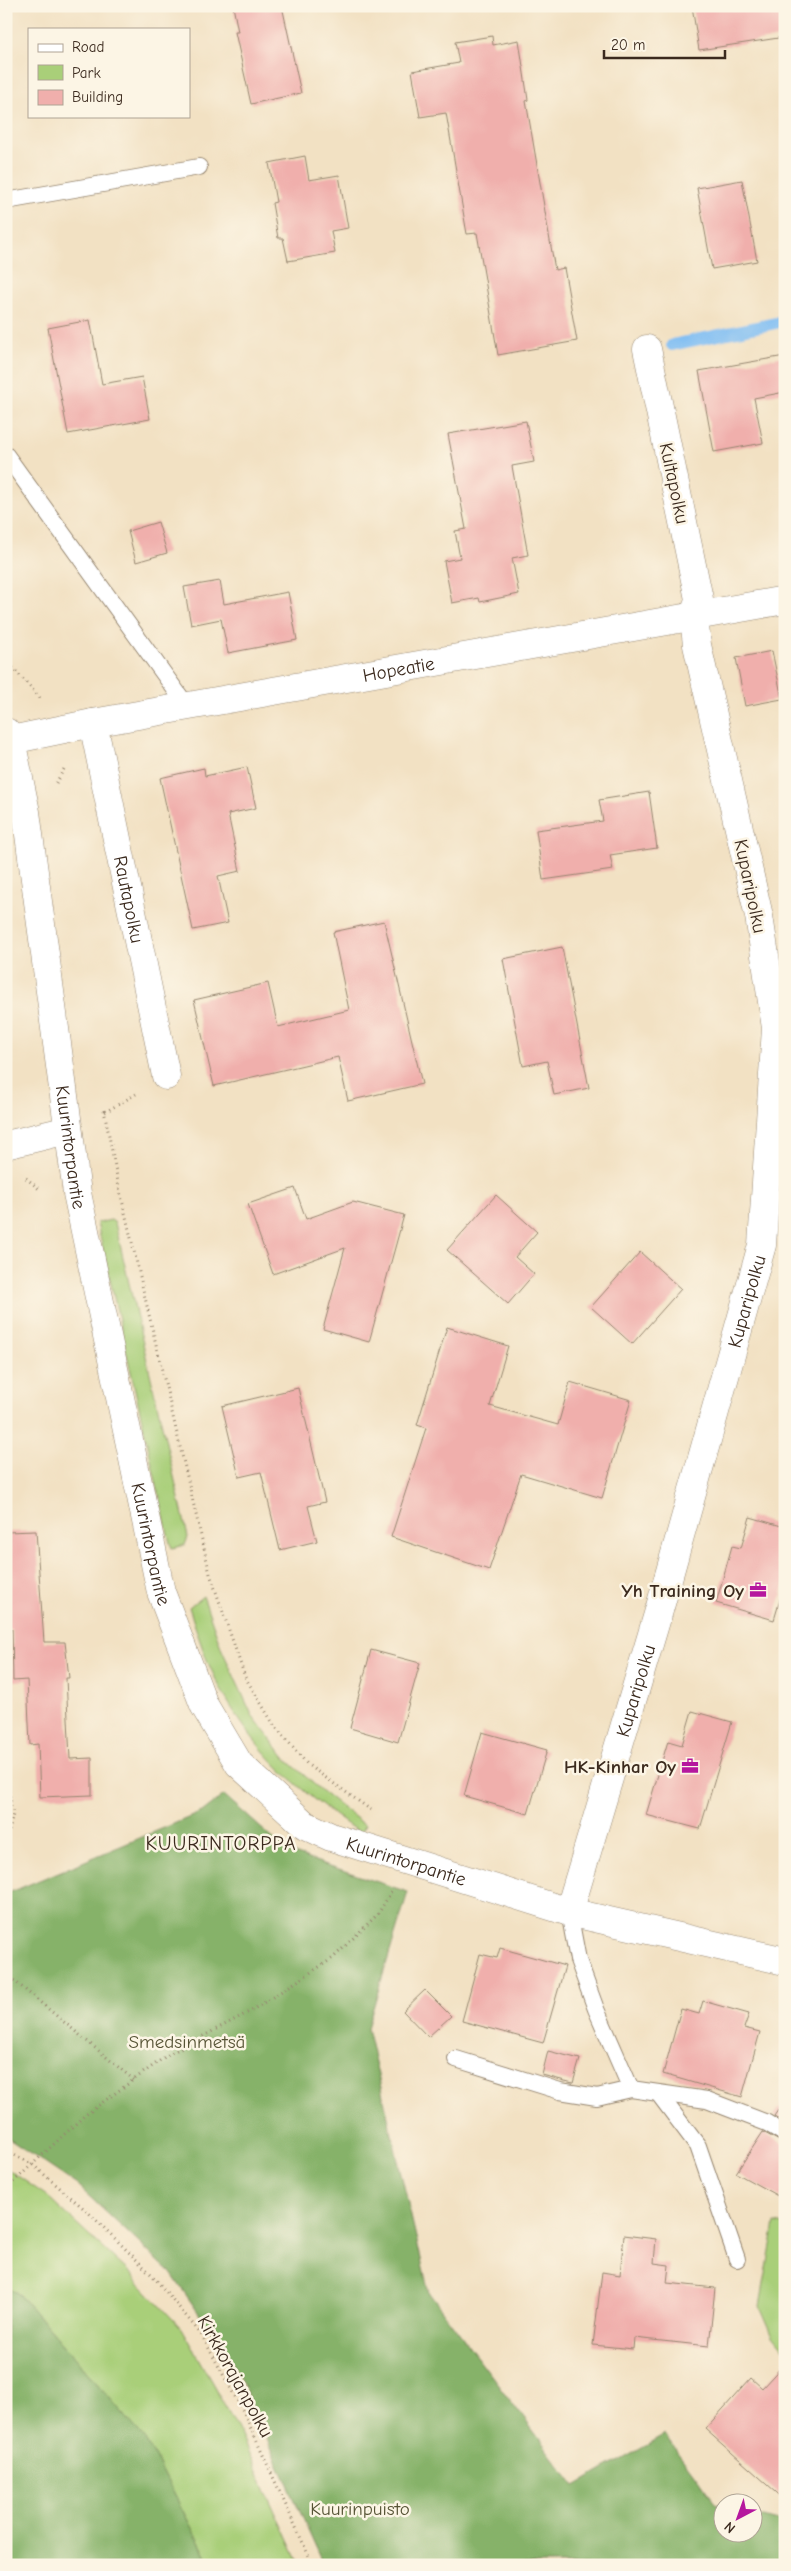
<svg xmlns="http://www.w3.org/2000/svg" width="791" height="2571" font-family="'Comic Neue',sans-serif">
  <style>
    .green { fill: #a9cf79; stroke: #727c4c }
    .forest { fill: #86b269; stroke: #606e44 }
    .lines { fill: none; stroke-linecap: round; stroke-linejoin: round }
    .stream { stroke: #80bef3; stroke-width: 12 }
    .building { fill: #f0afac }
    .lane-casing { stroke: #968670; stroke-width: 18 }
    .street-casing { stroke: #968670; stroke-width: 29 }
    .secondary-casing { stroke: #968670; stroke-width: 29 }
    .path { stroke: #968670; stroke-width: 3; stroke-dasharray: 1 4; stroke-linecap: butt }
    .lane { stroke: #fff; stroke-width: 16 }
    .street { stroke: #fff; stroke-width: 28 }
    .secondary { stroke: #fff; stroke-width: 28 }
    .labels { text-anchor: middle; stroke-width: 5; stroke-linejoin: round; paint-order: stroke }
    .street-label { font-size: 19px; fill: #3b2a1e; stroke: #fcf5e5 }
    .poi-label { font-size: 19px; font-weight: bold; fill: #3b2a1e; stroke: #fcf5e5; text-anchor: end }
    .park-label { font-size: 19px; fill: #565335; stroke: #fcf5e5 }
    .neighbourhood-label { font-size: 20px; letter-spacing: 1px; fill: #3b2a1e; stroke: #fcf5e5 }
  </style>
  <rect width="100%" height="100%" fill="#fcf5e5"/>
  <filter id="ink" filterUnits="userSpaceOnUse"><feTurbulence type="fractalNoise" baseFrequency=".02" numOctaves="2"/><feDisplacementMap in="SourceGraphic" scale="10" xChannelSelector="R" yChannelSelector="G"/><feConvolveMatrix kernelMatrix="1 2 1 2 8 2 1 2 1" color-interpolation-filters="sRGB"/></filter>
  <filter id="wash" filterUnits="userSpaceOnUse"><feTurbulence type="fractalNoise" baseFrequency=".0096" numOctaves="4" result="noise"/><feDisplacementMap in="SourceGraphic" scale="20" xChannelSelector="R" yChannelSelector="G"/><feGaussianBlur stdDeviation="1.12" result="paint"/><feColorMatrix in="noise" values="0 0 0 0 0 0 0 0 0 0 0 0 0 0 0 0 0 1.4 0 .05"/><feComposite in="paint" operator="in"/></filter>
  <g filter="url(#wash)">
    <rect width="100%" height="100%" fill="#f2e1c3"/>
    <g class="green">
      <polygon points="111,1220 115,1223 188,1537 185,1545 172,1548 170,1543 97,1223"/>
      <path d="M203,1596L222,1650L252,1715L285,1758L325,1794L365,1825L360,1833C292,1787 243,1741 209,1665C201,1646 195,1626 189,1607Z"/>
      <polygon points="6,2168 47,2196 130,2273 181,2328 236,2425 299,2565 211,2565 146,2440 21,2296 6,2285"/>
      <polygon points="775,2223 785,2225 785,2351 773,2336 760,2306"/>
    </g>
    <g class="forest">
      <polygon points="224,1795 288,1852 408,1892 367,2028 429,2293 575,2486 665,2435 715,2502 723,2505 724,2534 754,2534 754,2514 784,2523 785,2565 324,2565 233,2363 171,2273 77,2185 6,2137 6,1894 202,1812"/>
      <polygon points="6,2285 21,2296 146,2440 211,2565 6,2565"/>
    </g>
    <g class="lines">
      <polyline class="stream" points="672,345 785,321"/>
    </g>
    <g id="blocks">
      <g class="building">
        <polygon points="233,6 282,6 301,93 251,104 235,32 238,32"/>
        <polygon points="692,6 785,6 785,37 699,50"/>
        <polygon points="492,36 493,45 519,40 528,100 526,101 555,270 564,268 577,341 498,355 477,233 467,234 446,113 420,117 412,71 459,63 455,42"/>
        <polygon points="305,156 309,180 339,175 348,228 331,231 335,253 288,261 283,238 278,238 272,203 276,202 269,163"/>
        <polygon points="742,180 757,261 712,269 697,188"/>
        <polygon points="90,320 102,384 142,377 150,419 68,434 48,328"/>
        <polygon points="785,356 785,392 754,398 763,443 714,452 699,371"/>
        <polygon points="526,421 534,462 512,466 528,555 512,558 519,594 480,602 479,598 452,603 444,561 460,558 455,531 466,529 448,434"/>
        <polygon points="158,522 167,553 136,562 128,531"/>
        <polygon points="220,581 224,604 288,592 297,640 228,653 221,619 191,625 184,587"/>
        <polygon points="772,651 782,699 745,706 736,658"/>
        <polygon points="247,767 256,808 228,814 240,871 218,876 228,923 193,930 160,778 204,768 205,776"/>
        <polygon points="649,792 657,848 610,855 613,870 543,880 536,830 603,821 599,800"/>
        <polygon points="384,921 422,1084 348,1101 338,1057 214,1086 194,1000 268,983 278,1027 349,1010 333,932"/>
        <polygon points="562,947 589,1088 554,1095 547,1061 523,1066 503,959"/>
        <polygon points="295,1188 306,1219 353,1202 404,1215 369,1342 323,1329 345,1248 273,1274 248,1204"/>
        <polygon points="496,1195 537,1232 515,1257 534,1274 508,1304 447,1250"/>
        <polygon points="640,1252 681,1289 632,1344 591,1307"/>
        <polygon points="447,1327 508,1346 490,1406 558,1425 570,1382 631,1400 602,1498 521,1474 489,1570 391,1537 426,1428 417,1425"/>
        <polygon points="298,1388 325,1502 308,1506 317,1541 280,1550 261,1472 239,1477 222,1406"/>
        <polygon points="750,1517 785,1527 785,1583 774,1620 716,1603 732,1546 741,1548"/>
        <polygon points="36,1531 44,1642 65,1642 69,1678 66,1678 70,1759 92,1758 92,1795 40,1797 38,1744 30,1745 27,1680 13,1681 12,1629 6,1629 6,1532"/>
        <polygon points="371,1650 420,1663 398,1742 350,1728"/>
        <polygon points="692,1711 732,1722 700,1829 646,1815 668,1741 682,1745"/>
        <polygon points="482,1732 547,1750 528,1814 464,1796"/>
        <polygon points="500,1948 565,1966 543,2043 462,2021 480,1954 497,1958"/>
        <polygon points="425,1990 451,2016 428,2037 403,2011"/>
        <polygon points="703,2001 749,2014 744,2028 760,2032 742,2097 663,2074 681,2009 699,2014"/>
        <polygon points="548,2051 580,2059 573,2083 542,2075"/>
        <polygon points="785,2100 785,2122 774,2116"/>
        <polygon points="763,2132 785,2144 785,2200 736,2173"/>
        <polygon points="624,2235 656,2239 654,2263 669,2265 667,2283 715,2288 709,2346 634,2338 633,2349 593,2345 602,2272 620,2275"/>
        <polygon points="785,2363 785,2500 705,2429 751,2378 762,2388"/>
      </g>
    </g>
  </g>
  <g filter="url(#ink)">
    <use href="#blocks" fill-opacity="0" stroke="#968670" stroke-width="1"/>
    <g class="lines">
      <g class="lane-casing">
        <g id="lane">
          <polyline points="6,201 199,167"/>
          <polyline points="6,455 187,706"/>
          <polyline points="569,1912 578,1960 596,2009 631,2089 707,2100 767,2123 785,2134"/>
          <polyline points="456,2059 560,2091 597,2097 631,2089"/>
          <polyline points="658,2093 698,2146 737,2259"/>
        </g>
      </g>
      <g class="street-casing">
        <g id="street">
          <path id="s1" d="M93,723L166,1076"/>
          <path id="s2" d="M11,740L93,723L785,600"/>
          <polyline points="6,1145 68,1130"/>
          <path id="s3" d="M569,1912L658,1614L762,1245L776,1028L759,916L697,645L694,617L699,599L647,349"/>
        </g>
      </g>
      <g class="secondary-casing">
        <g id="secondary">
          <path id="s4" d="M6,732L11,740L26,812L77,1193L161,1592L204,1705L239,1764L305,1825L331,1837L569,1912L785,1961"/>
        </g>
      </g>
      <g class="path">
        <polyline points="6,660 40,698"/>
        <polyline points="56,783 64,769"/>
        <polyline points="104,1110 119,1187 210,1574 245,1677 274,1725 308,1765 371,1810"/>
        <polyline points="105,1112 136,1094"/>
        <polyline points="26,1178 40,1190"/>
        <polyline points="6,1776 13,1814 6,1845"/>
        <polyline points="6,1974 134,2080"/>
        <polyline points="6,2151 32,2164 88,2212 153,2276 201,2334 243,2411 313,2565"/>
        <polyline points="6,2189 84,2116 169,2054 251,2011 333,1958 378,1914 391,1892"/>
      </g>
      <use href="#lane" class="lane"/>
      <use href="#street" class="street"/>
      <use href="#secondary" class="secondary"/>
    </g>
  </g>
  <defs>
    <g id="office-bare" transform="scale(1.35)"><path d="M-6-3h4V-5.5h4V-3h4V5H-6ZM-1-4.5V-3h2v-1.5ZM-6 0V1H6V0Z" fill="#b5179e" stroke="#fcf5e5" stroke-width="2.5" paint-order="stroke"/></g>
  </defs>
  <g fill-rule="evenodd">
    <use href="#office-bare" x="758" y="1590"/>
    <use href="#office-bare" x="690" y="1766"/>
  </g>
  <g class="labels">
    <g class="street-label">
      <text transform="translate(675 483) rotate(78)" y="7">Kultapolku</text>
      <text dy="7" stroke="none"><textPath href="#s2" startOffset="394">Hopeatie</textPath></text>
      <text transform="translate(751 886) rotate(78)" y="7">Kuparipolku</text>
      <text dy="7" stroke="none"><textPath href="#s1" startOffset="180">Rautapolku</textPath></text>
      <text dy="7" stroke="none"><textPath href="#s4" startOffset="421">Kuurintorpantie</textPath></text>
      <text dy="7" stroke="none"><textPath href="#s3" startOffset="636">Kuparipolku</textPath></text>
      <text dy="7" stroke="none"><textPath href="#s4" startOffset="826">Kuurintorpantie</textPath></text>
      <text dy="7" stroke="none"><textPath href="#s3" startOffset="231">Kuparipolku</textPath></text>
      <text dy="7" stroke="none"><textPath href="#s4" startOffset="1262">Kuurintorpantie</textPath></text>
      <text transform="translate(236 2376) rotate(61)" y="7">Kirkkorajanpolku</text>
    </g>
    <g class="poi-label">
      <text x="744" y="1597">Yh Training Oy</text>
      <text x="676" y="1773">HK-Kinhar Oy</text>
    </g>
    <g class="park-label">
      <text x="187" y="2048">Smedsinmetsä</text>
      <text x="360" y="2515">Kuurinpuisto</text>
    </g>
    <g class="neighbourhood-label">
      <text x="221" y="1850">KUURINTORPPA</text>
    </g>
  </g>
  <rect width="791" height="2571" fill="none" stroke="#fcf5e5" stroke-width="25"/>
  <rect x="28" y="28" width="162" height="90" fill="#fcf5e5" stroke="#afa495"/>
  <rect x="38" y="44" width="25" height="8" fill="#ffffff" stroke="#afa495"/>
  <text x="72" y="52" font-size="15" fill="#3b2a1e">Road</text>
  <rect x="38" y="65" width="25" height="15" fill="#a9cf79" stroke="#afa495"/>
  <text x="72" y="78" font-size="15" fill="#3b2a1e">Park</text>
  <rect x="38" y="90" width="25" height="15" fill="#f0afac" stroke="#afa495"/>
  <text x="72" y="102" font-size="15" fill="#3b2a1e">Building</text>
  <g transform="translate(738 2518) rotate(221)"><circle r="24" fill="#fcf5e5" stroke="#afa495"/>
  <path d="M0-4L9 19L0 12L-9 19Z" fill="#b5179e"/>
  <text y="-8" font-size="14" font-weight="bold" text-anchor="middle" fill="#3b2a1e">N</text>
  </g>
  <path d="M604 50v8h121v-8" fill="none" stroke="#3b2a1e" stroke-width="2.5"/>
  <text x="611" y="50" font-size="15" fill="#3b2a1e" stroke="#fcf5e5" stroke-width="4" paint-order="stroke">20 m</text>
</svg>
